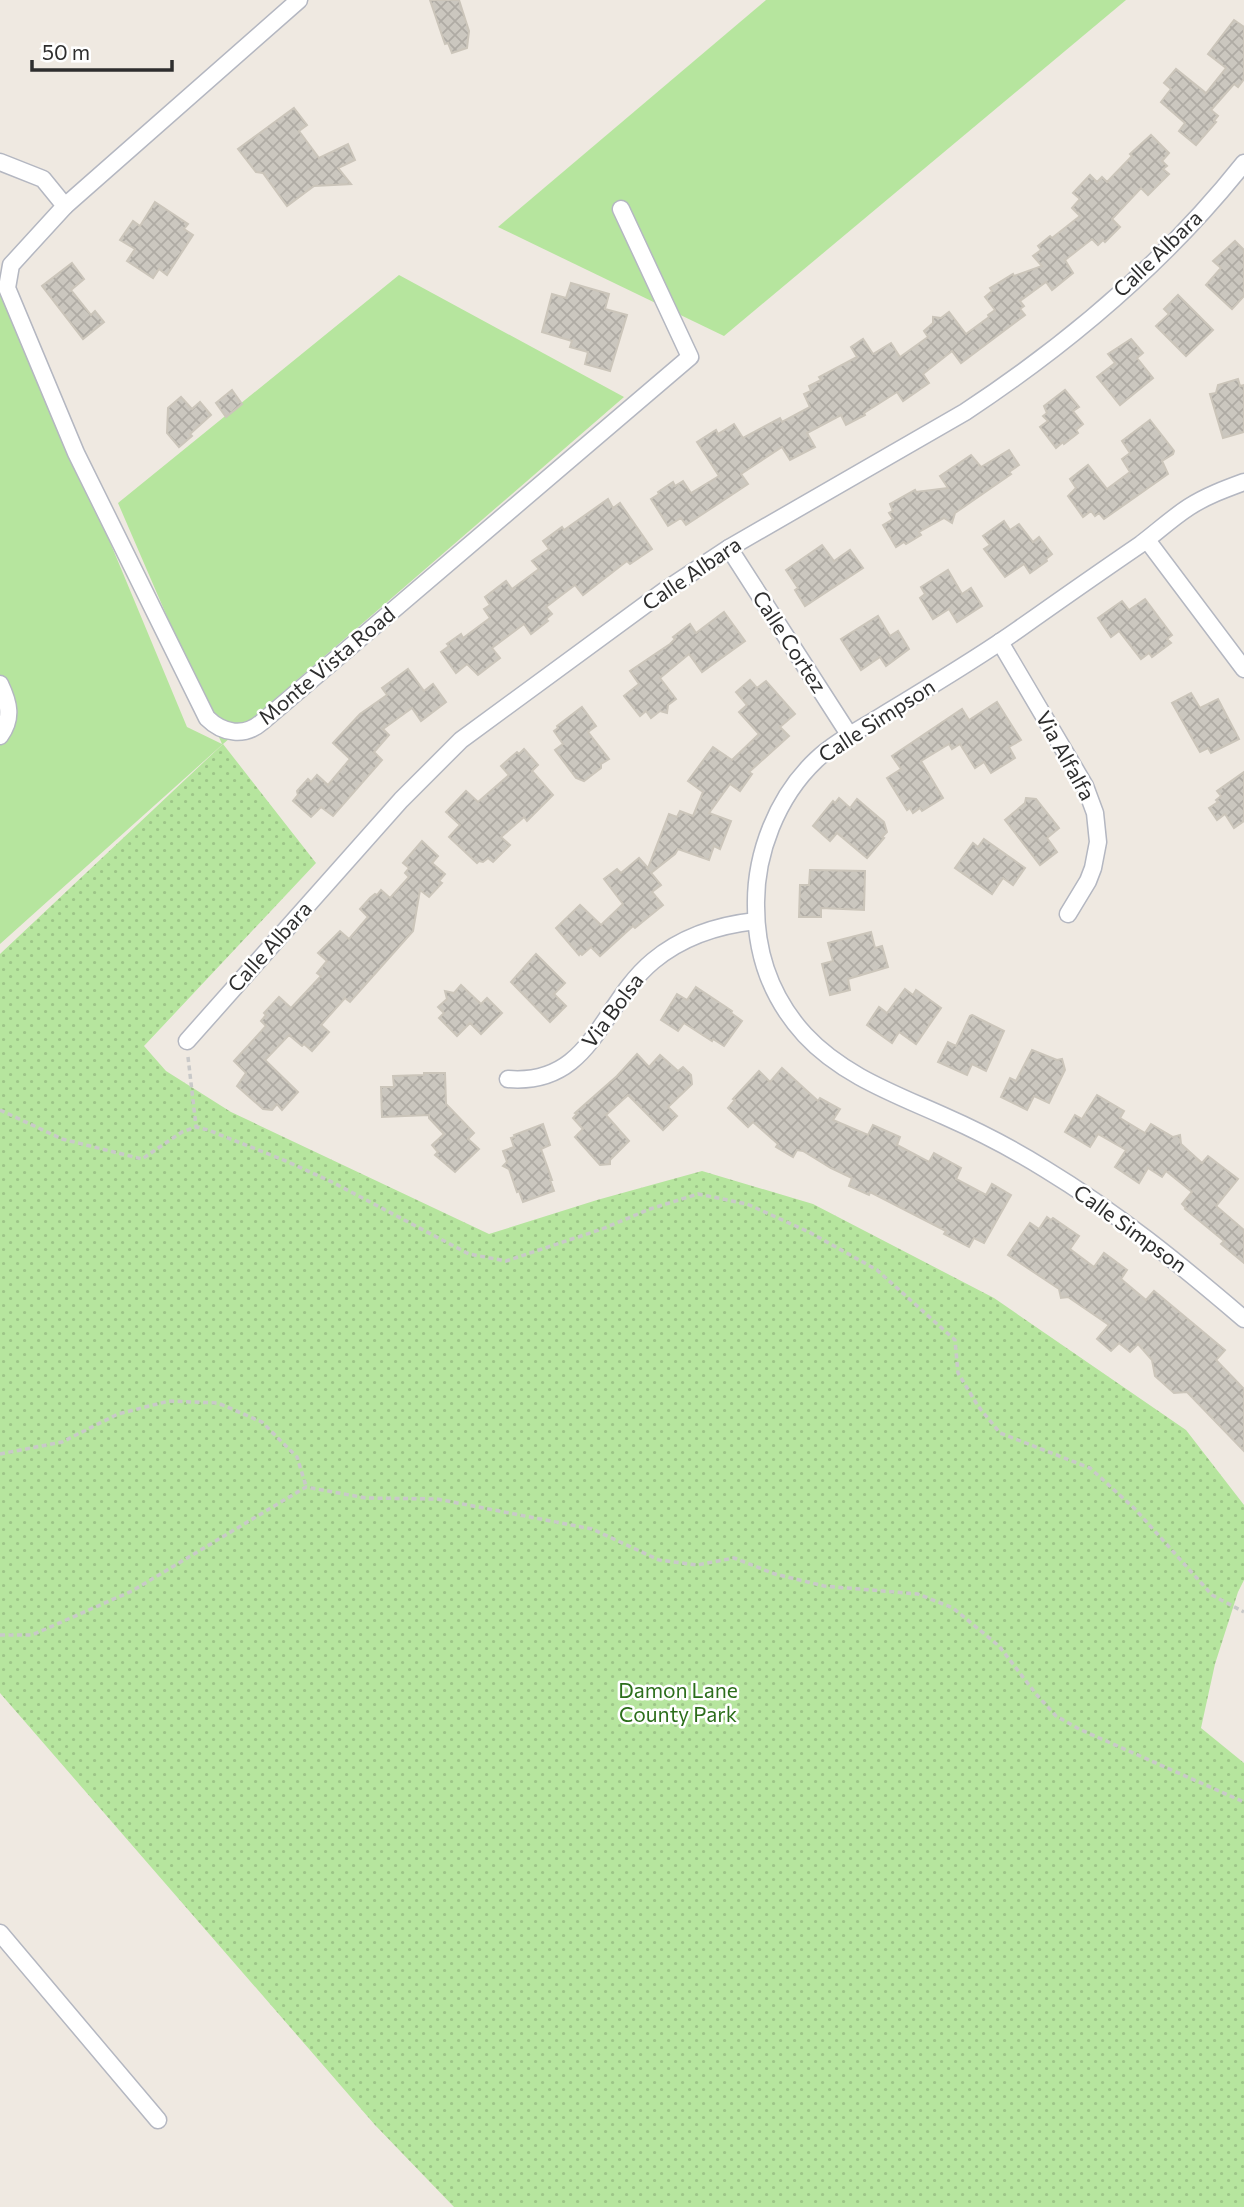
<svg xmlns="http://www.w3.org/2000/svg" width="1244" height="2207" font-family="Commissioner,sans-serif">
  <style>
    .grass { fill: #b6e59e }
    .park { fill: url(#park-dots) }
    .building { fill: url(#building-cross-hatch); stroke: #cbc5ba; stroke-width: 2 }
    .lines { fill: none; stroke-linecap: round; stroke-linejoin: round }
    .street-casing { stroke: #b4b7c1; stroke-width: 19 }
    .path { stroke: #c9c9c9; stroke-width: 3.5; stroke-dasharray: 5 3.5; stroke-linecap: butt }
    .street { stroke: #fff; stroke-width: 16 }
    .labels { text-anchor: middle; stroke-width: 5; stroke-linejoin: round; paint-order: stroke }
    .street-label { font-size: 21px; fill: #2e2e2e; stroke: #fff }
    .park-label { font-size: 21px; fill: #2c6e1b; stroke: #fff }
  </style>
  <defs>
    <pattern id="park-dots" width="8" height="8" patternUnits="userSpaceOnUse" patternTransform="scale(1.75)"><rect width="8" height="8" fill="#b6e59e"/><path d="M2 2h.1M6 6h.1" fill="none" stroke="#9dc588" stroke-width="1.8" stroke-linecap="round"/></pattern>
    <pattern id="building-cross-hatch" width="8" height="8" patternUnits="userSpaceOnUse" patternTransform="scale(1.75)"><rect width="8" height="8" fill="#cbc7bf"/><path d="M0 0l8 8M0 8l8-8" fill="none" stroke="#afaba4"/></pattern>
  </defs>
  <rect width="100%" height="100%" fill="#efe9e1"/>
  <g class="grass">
    <polygon points="766,0 1126,0 724,336 498,227"/>
    <polygon points="399,275 624,397 223,744 0,944 0,278 187,727 222,744 118,503"/>
  </g>
  <polygon class="park" points="223,744 316,863 144,1046 166,1071 231,1112 489,1234 597,1200 702,1171 813,1204 994,1298 1186,1430 1244,1505 1244,1580 1238,1592 1215,1664 1201,1728 1244,1763 1244,2207 454,2207 375,2125 0,1693 0,954"/>
  <g class="building">
    <polygon points="430,0 459,0 469,31 467,48 452,53 448,43 445,44"/>
    <polygon points="1234,20 1244,27 1244,79 1238,87 1234,84 1211,110 1218,116 1214,121 1216,122 1196,145 1179,131 1185,123 1161,102 1171,89 1164,83 1176,69 1206,93 1226,68 1208,54"/>
    <polygon points="294,108 307,125 299,131 319,158 348,144 355,160 338,168 351,184 314,186 287,206 263,173 256,172 238,149"/>
    <polygon points="1151,135 1169,153 1162,161 1167,166 1163,169 1169,174 1148,195 1141,188 1112,219 1120,227 1105,242 1103,240 1098,245 1092,239 1065,260 1073,273 1052,290 1046,282 1020,301 1024,306 1020,309 1025,315 961,363 952,351 923,374 929,383 903,401 897,392 864,413 865,415 846,425 841,415 807,433 815,447 790,460 782,447 741,474 748,484 686,525 681,518 668,526 651,499 659,494 658,492 673,482 675,486 683,481 691,493 719,476 697,442 716,430 718,434 734,424 743,438 780,418 782,422 810,407 804,394 811,391 809,386 821,380 819,377 857,357 851,347 863,339 873,354 891,343 900,357 928,337 924,331 933,323 933,317 941,318 949,312 966,334 989,317 988,315 995,310 985,297 992,291 990,288 1013,274 1014,276 1042,266 1033,256 1041,250 1038,246 1050,236 1052,238 1080,216 1072,208 1080,199 1073,193 1090,175 1097,182 1102,177 1107,182 1132,156 1130,154"/>
    <polygon points="155,202 188,224 184,229 193,235 167,275 159,269 153,278 127,261 135,249 120,240 133,221 140,226"/>
    <polygon points="1235,241 1244,250 1244,296 1232,309 1206,285 1221,268 1213,261"/>
    <polygon points="72,263 84,279 71,290 91,315 95,311 104,322 83,339 42,286"/>
    <polygon points="571,283 609,294 605,309 627,315 610,371 585,364 588,352 570,347 572,341 542,332 552,294 566,298"/>
    <polygon points="1178,295 1213,330 1186,356 1156,326 1169,314 1164,309"/>
    <polygon points="1131,339 1143,353 1137,358 1153,378 1120,405 1097,377 1115,363 1108,354"/>
    <polygon points="1238,379 1240,386 1244,385 1244,432 1223,438 1210,394 1216,393 1218,385"/>
    <polygon points="232,390 242,404 226,417 216,403"/>
    <polygon points="1065,390 1079,407 1073,411 1083,424 1076,430 1078,433 1064,444 1063,442 1056,448 1040,427 1048,421 1043,416 1047,413 1044,406"/>
    <polygon points="181,397 192,409 200,402 211,415 190,434 192,436 179,447 167,433 168,408"/>
    <polygon points="1150,420 1174,451 1173,454 1162,461 1168,474 1104,519 1099,513 1095,516 1091,511 1083,517 1068,496 1076,488 1070,479 1088,465 1107,489 1130,472 1122,459 1130,453 1122,441"/>
    <polygon points="1009,450 1019,465 1009,472 1011,474 955,513 952,523 944,518 919,532 921,535 906,544 904,542 896,547 883,525 893,519 889,513 893,511 890,504 915,490 916,492 948,488 940,476 971,455 981,467"/>
    <polygon points="608,499 613,508 620,503 652,549 630,564 627,561 583,595 575,585 546,607 552,614 546,619 548,621 531,634 524,624 492,648 500,658 478,675 467,664 456,673 441,652 449,646 447,644 461,634 463,638 490,618 484,609 490,605 485,597 506,581 512,589 539,569 532,561 549,549 543,541 562,527 564,530"/>
    <polygon points="1004,521 1010,530 1019,524 1033,542 1039,537 1052,554 1046,559 1047,561 1030,573 1024,564 1005,577 984,549 990,545 983,536"/>
    <polygon points="822,545 834,561 850,550 863,568 805,606 795,590 798,588 786,570"/>
    <polygon points="948,570 962,594 971,588 982,606 957,622 949,609 933,619 920,598 925,594 921,587"/>
    <polygon points="1145,599 1172,635 1167,639 1171,643 1152,657 1149,653 1141,659 1119,631 1111,637 1098,618 1122,601 1129,610"/>
    <polygon points="724,612 745,641 702,672 689,654 660,678 676,699 668,705 667,713 660,711 651,718 646,711 640,716 624,696 639,684 630,671 670,644 675,639 673,637 690,624 696,633"/>
    <polygon points="878,616 890,636 898,631 909,649 886,666 880,657 861,670 841,639"/>
    <polygon points="408,669 424,691 433,684 446,702 421,721 412,708 383,729 389,735 374,752 382,760 333,816 321,807 311,817 293,801 298,795 297,791 308,779 311,782 317,775 328,785 350,759 333,743 360,714 387,695 382,688"/>
    <polygon points="750,680 757,688 766,681 795,714 780,727 789,736 749,772 752,774 740,791 730,784 709,813 731,821 720,849 714,846 709,860 678,849 675,854 651,873 661,885 652,892 663,905 635,928 633,926 600,956 591,947 582,955 580,953 579,955 556,928 580,905 601,925 623,904 604,879 617,869 621,873 639,858 648,868 669,814 677,817 680,811 693,816 703,792 688,781 713,747 732,760 759,734 739,712 747,705 736,692"/>
    <polygon points="1191,693 1200,708 1218,699 1239,739 1211,753 1208,748 1200,752 1172,703"/>
    <polygon points="997,702 1021,740 1009,747 1015,758 991,773 984,762 975,768 960,744 952,749 949,744 921,761 943,798 922,811 920,808 913,813 910,808 907,810 887,778 901,769 892,756 962,709 969,720"/>
    <polygon points="582,707 596,726 588,732 609,759 601,764 601,768 584,781 576,778 555,750 563,744 554,731 558,728 557,726"/>
    <polygon points="524,749 538,765 532,771 553,795 527,821 524,817 501,837 510,845 493,862 488,858 483,862 479,861 477,863 449,837 460,825 446,812 466,791 478,802 509,775 501,766 517,752 519,754"/>
    <polygon points="1244,772 1244,821 1234,828 1225,814 1217,820 1209,808 1218,802 1216,800 1221,796 1217,791"/>
    <polygon points="839,798 850,808 857,799 884,822 887,832 882,837 884,838 867,858 837,833 830,841 813,826 833,801 835,803"/>
    <polygon points="1026,798 1036,799 1059,828 1047,838 1057,852 1040,865 1005,820 1025,803"/>
    <polygon points="984,839 1025,868 1013,885 1003,878 992,894 955,868 973,843 978,847"/>
    <polygon points="422,841 438,856 432,863 445,874 439,881 442,883 429,897 420,890 413,931 350,1002 345,998 321,1025 329,1032 312,1051 304,1044 302,1046 289,1035 265,1060 298,1092 282,1110 277,1104 272,1110 263,1109 237,1086 246,1073 234,1061 266,1026 261,1021 266,1015 264,1013 279,997 291,1008 321,976 317,973 327,961 318,953 340,931 349,939 368,917 360,909 370,898 375,894 377,895 381,890 390,898 409,877 405,873 409,868 403,863"/>
    <polygon points="810,870 865,871 864,910 821,908 821,917 799,917 800,885 809,885"/>
    <polygon points="871,932 875,948 882,946 888,967 848,979 850,990 830,995 822,964 833,961 828,943"/>
    <polygon points="536,954 565,983 554,994 566,1006 550,1022 511,982"/>
    <polygon points="461,985 481,1004 487,998 502,1013 481,1034 470,1023 457,1036 439,1018 444,1013 438,1007 447,999 445,991 454,993"/>
    <polygon points="696,987 732,1011 731,1013 742,1021 724,1046 713,1039 712,1041 684,1023 678,1031 661,1020 677,994 687,1000"/>
    <polygon points="905,989 913,995 916,990 941,1008 916,1044 899,1032 892,1043 867,1025 879,1007 887,1013"/>
    <polygon points="972,1015 1004,1031 986,1071 972,1064 967,1075 938,1062 948,1042 956,1046 970,1016"/>
    <polygon points="1032,1050 1057,1060 1062,1059 1065,1070 1049,1103 1034,1096 1027,1110 1001,1097 1010,1078 1016,1081"/>
    <polygon points="637,1054 649,1067 660,1055 678,1071 683,1067 691,1075 692,1084 668,1107 677,1116 663,1130 628,1095 606,1115 629,1141 610,1160 610,1164 600,1165 575,1137 583,1129 573,1118 577,1114 575,1113 617,1076"/>
    <polygon points="782,1068 818,1101 820,1098 840,1109 833,1120 868,1135 873,1125 900,1137 897,1145 929,1162 934,1153 961,1168 956,1179 986,1195 992,1184 1011,1195 984,1243 974,1238 969,1247 944,1234 946,1231 870,1192 869,1195 849,1186 852,1178 831,1168 803,1151 797,1150 793,1157 776,1147 778,1144 753,1122 748,1127 728,1108 735,1100 733,1099 759,1071 770,1082"/>
    <polygon points="424,1073 445,1073 446,1104 474,1133 468,1139 479,1149 455,1172 435,1155 438,1152 432,1145 444,1134 429,1118 429,1115 382,1117 381,1087 394,1087 393,1076 424,1075"/>
    <polygon points="1097,1095 1124,1111 1120,1118 1145,1133 1151,1124 1173,1137 1180,1135 1181,1144 1202,1163 1208,1156 1238,1179 1216,1206 1244,1230 1244,1263 1221,1244 1224,1241 1185,1209 1186,1208 1182,1204 1192,1192 1166,1171 1162,1177 1148,1168 1139,1183 1115,1167 1126,1150 1098,1134 1090,1147 1065,1132 1075,1115 1082,1119"/>
    <polygon points="543,1124 550,1145 541,1149 552,1180 550,1180 554,1191 523,1202 519,1191 517,1192 509,1169 503,1166 507,1162 503,1151 514,1147 511,1138 515,1137 514,1135"/>
    <polygon points="1047,1217 1051,1220 1053,1218 1079,1236 1070,1249 1094,1267 1104,1253 1127,1270 1121,1279 1146,1300 1154,1291 1225,1350 1216,1360 1244,1389 1244,1451 1187,1392 1174,1393 1155,1376 1152,1360 1138,1344 1130,1352 1119,1343 1111,1351 1097,1339 1109,1325 1068,1297 1061,1298 1059,1289 1008,1255 1030,1223 1039,1229"/>
  </g>
  <g class="lines">
    <g class="street-casing">
      <g id="street">
        <path d="M0,162L43,179L65,206L11,265L7,288L76,453L207,718C223,734 245,737 262,722L690,357L621,209"/>
        <polyline points="65,206 299,0"/>
        <path d="M1244,482C1225,489 1206,496 1189,507C1172,518 1157,532 1141,544C1100,572 1060,600 1019,629C975,660 929,687 883,715C861,729 835,742 816,760C777,797 755,854 756,906C756,955 772,999 805,1035C842,1075 895,1094 944,1116C978,1131 1013,1149 1045,1169C1116,1212 1181,1265 1244,1319"/>
        <polyline points="1147,540 1244,669"/>
        <polyline points="729,548 850,736"/>
        <polyline points="1000,642 1085,786 1095,813 1098,842 1093,868 1088,881 1068,914"/>
        <path d="M0,684C9,703 13,718 0,736"/>
        <path d="M187,1041L401,800L461,740L664,591L729,548L965,412C1068,344 1167,260 1244,163"/>
        <path d="M508,1079C592,1086 600,1005 653,961C683,936 718,925 756,921"/>
        <polyline points="0,1933 158,2120"/>
      </g>
    </g>
    <g class="path">
      <polyline points="188,1057 196,1126"/>
      <polyline points="0,1110 62,1139 142,1159 182,1132 196,1127 208,1130 286,1161 332,1182 469,1254 506,1261 602,1229 650,1209 698,1194 747,1204 809,1232 877,1270 955,1340 958,1373 978,1406 1000,1433 1090,1468 1135,1509 1212,1595 1244,1612"/>
      <polyline points="0,1454 62,1442 118,1414 169,1401 218,1403 262,1422 297,1457 306,1486"/>
      <polyline points="0,1635 32,1635 132,1591 306,1487 366,1498 437,1499 592,1529 659,1560 697,1565 734,1558 775,1574 824,1586 918,1594 953,1608 999,1646 1036,1694 1056,1716 1079,1729 1244,1802"/>
    </g>
    <use href="#street" class="street"/>
  </g>
  <g class="labels">
    <g class="street-label">
      <text transform="translate(1158 254) rotate(-44)" y="7">Calle Albara</text>
      <text transform="translate(692 574) rotate(-34)" y="7">Calle Albara</text>
      <text transform="translate(789 642) rotate(57)" y="7">Calle Cortez</text>
      <text transform="translate(327 666) rotate(-40)" y="7">Monte Vista Road</text>
      <text transform="translate(877 721) rotate(-33)" y="7">Calle Simpson</text>
      <text transform="translate(1065 756) rotate(61)" y="7">Via Alfalfa</text>
      <text transform="translate(270 947) rotate(-48)" y="7">Calle Albara</text>
      <text transform="translate(613 1011) rotate(-53)" y="7">Via Bolsa</text>
      <text transform="translate(1130 1229) rotate(36)" y="7">Calle Simpson</text>
    </g>
    <g class="park-label">
      <text x="678" y="1698">Damon Lane<tspan x="678" dy="24">County Park</tspan></text>
    </g>
  </g>
  <path d="M32 60v10h140v-10" fill="none" stroke="#2e2e2e" stroke-width="3.5"/>
  <text x="42" y="60" font-size="21" fill="#2e2e2e" stroke="#ffffff" stroke-width="5" paint-order="stroke">50 m</text>
</svg>
